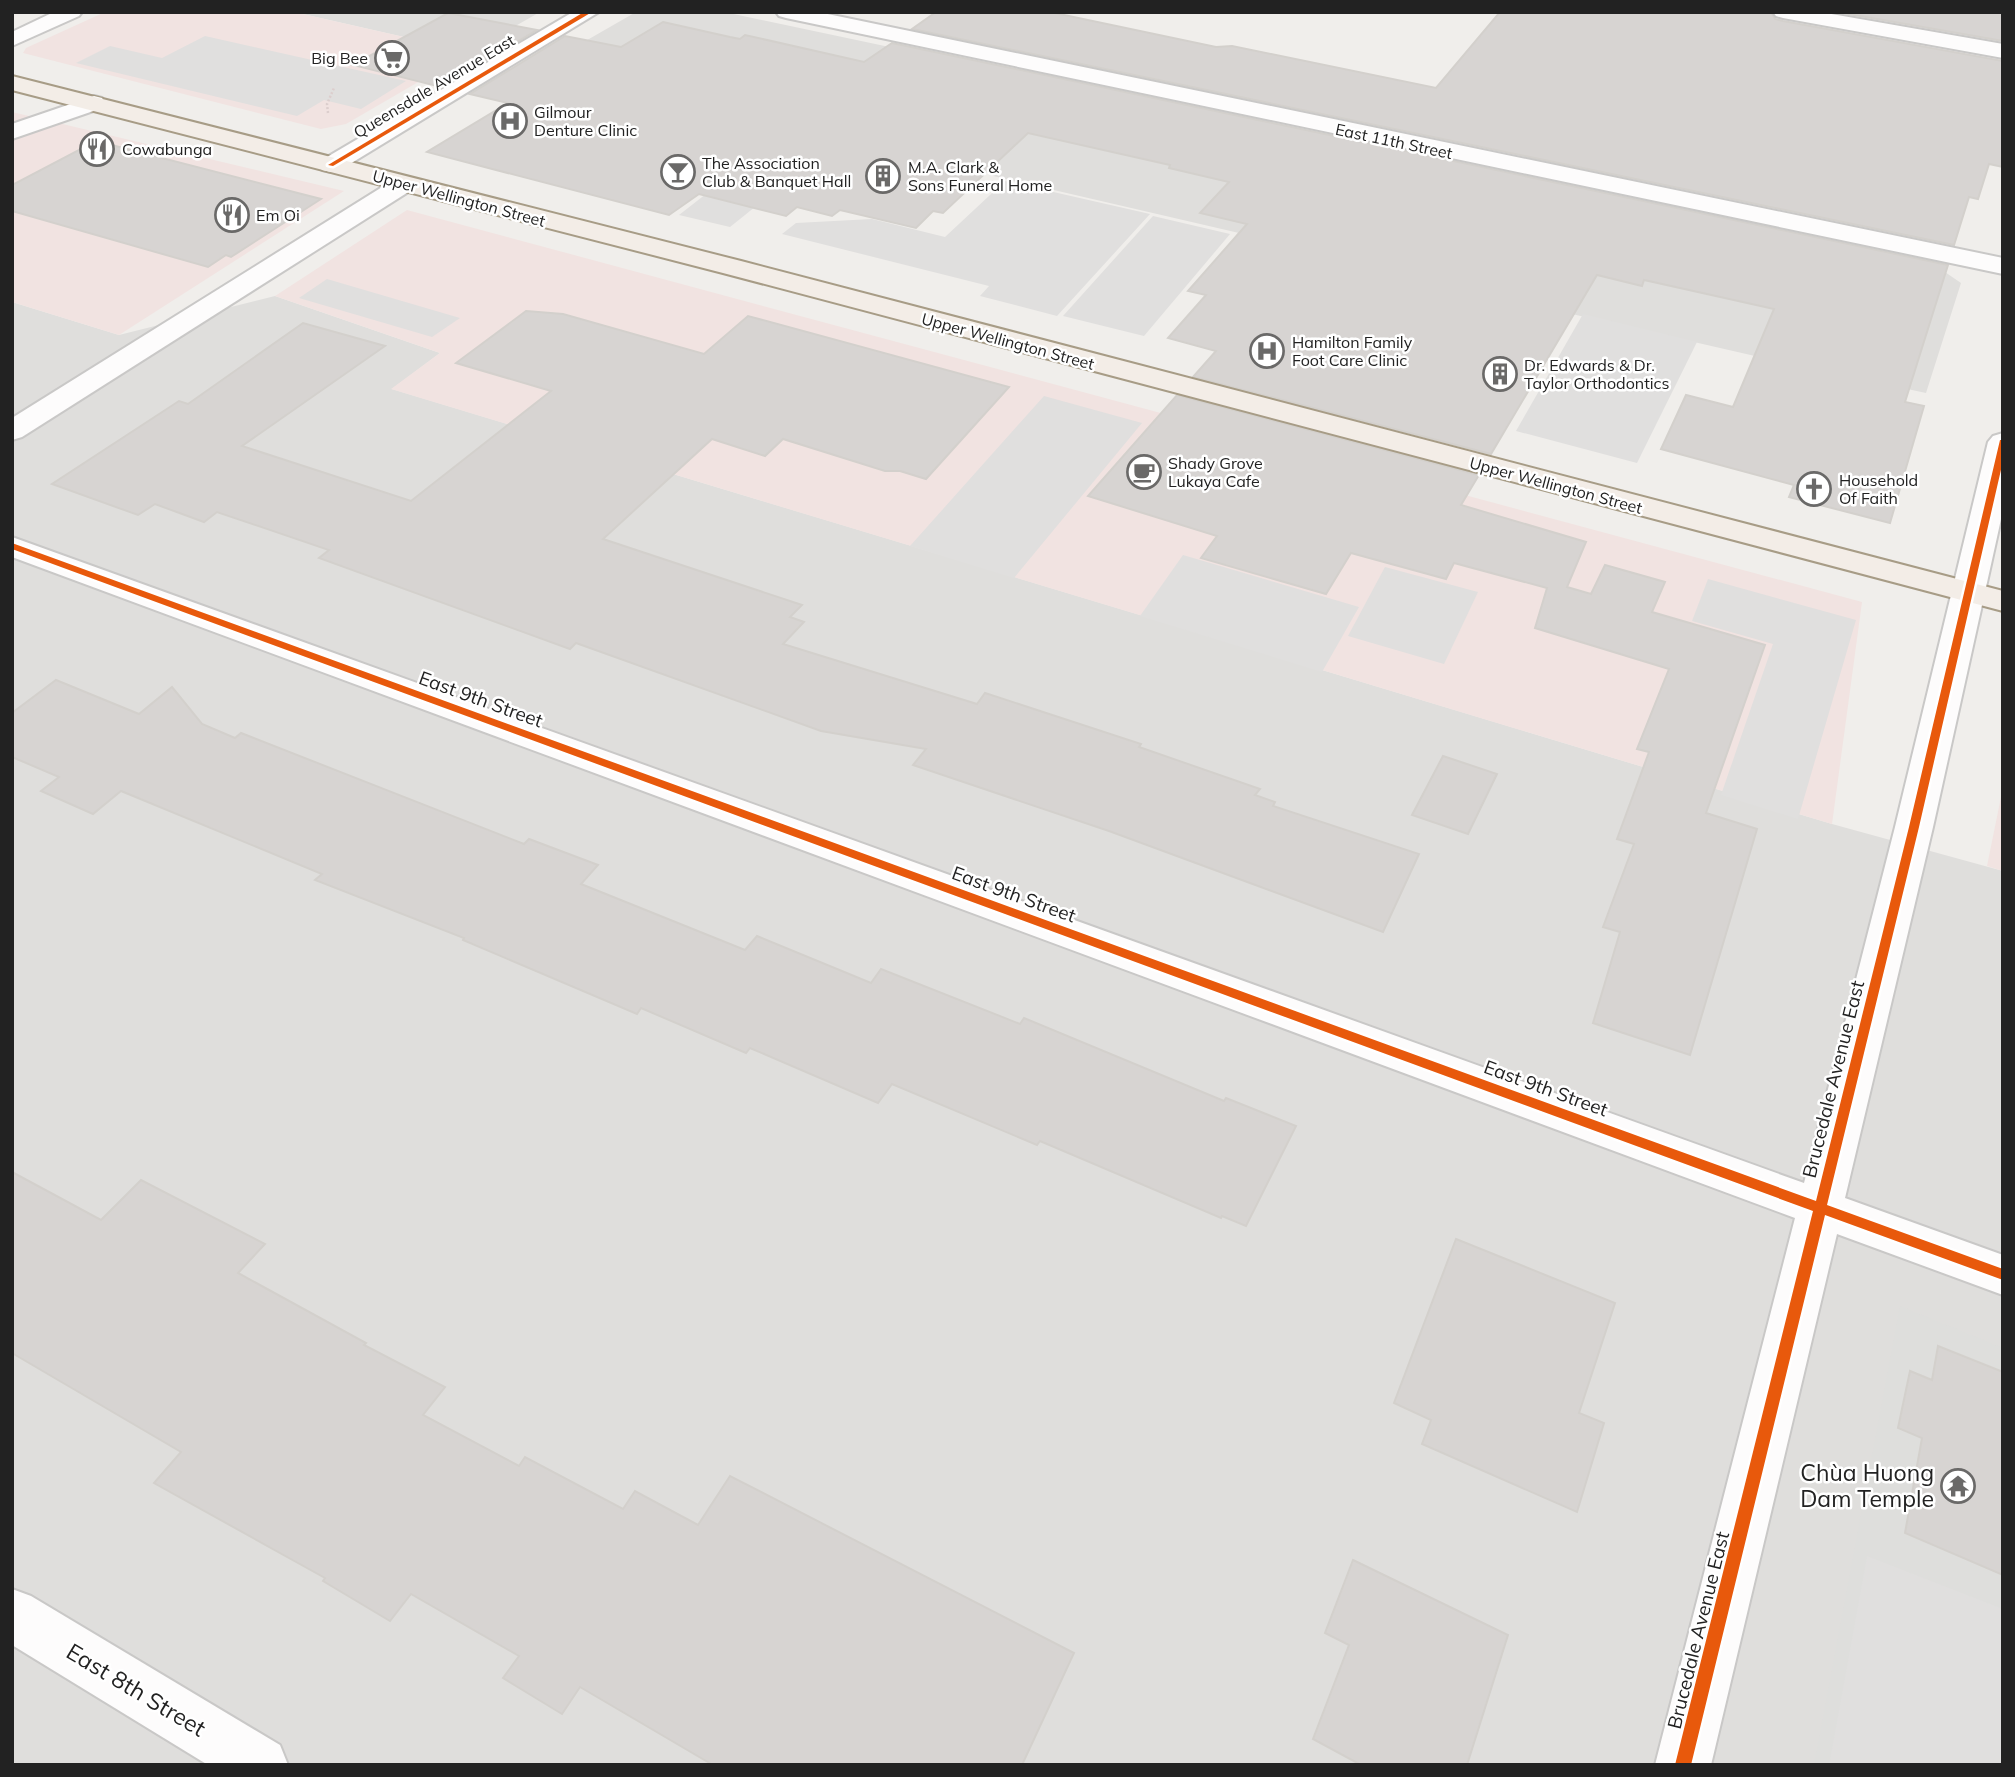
<svg xmlns="http://www.w3.org/2000/svg" width="2015" height="1777" font-family="Mulish,sans-serif">
  <style>
    .residential { fill: #dfdedc }
    .commercial { fill: #f1e3e1 }
    .religious { fill: #dededc }
    .parking { fill: #e0dfde }
    .building { fill: #d7d4d2; stroke: #d3d0cc; stroke-width: 2 }
    .lines { fill: none; stroke-linecap: round; stroke-linejoin: round }
    .minor-casing { stroke: #c9c8c7; stroke-width: 4 }
    .major-casing { stroke: #a79c86; stroke-width: 4 }
    .path { stroke: #dccecd; stroke-width: 2.5; stroke-dasharray: 2 2; stroke-linecap: butt }
    .minor { fill: #fdfcfc; fill-rule: evenodd }
    .major { fill: #f3ede7; fill-rule: evenodd }
    .cycleway-casing { stroke: #fff; stroke-width: 5 }
    .cycleway { fill: #e8590c; fill-rule: evenodd }
    .labels { text-anchor: middle; stroke-width: 5; stroke-linejoin: round; paint-order: stroke }
    .far-poi-label { font-size: 16px; fill: #222; stroke: #fff; text-anchor: start }
    .far-street-label { font-size: 16px; fill: #222; stroke: #fff }
    .street-label { font-size: 19px; fill: #222; stroke: #fff }
    .near-poi-label { font-size: 23px; fill: #222; stroke: #fff; text-anchor: end }
    .near-street-label { font-size: 23px; fill: #222; stroke: #fff }
  </style>
  <rect width="100%" height="100%" fill="#f0eeeb"/>
  <g class="residential">
    <polygon points="294,12 540,12 470,52"/>
    <polygon points="636,12 724,12 1942,270 1961,283 1926,393 1768,359 1236,237 1239,233 989,175 993,170 542,66"/>
    <polygon points="275,296 440,353 392,389 1832,824 2003,871 2003,1765 12,1765 12,302 119,335"/>
  </g>
  <g class="commercial">
    <polygon points="105,12 294,12 470,52 346,124 321,129 23,53 26,48"/>
    <polygon points="12,112 344,191 119,335 12,302"/>
    <polygon points="407,210 1862,602 1832,824 391,389 440,353 275,296"/>
    <polygon points="2003,787 2003,871 1987,866"/>
  </g>
  <polygon class="religious" points="1900,1306 2003,1348 2003,1765 1814,1765"/>
  <g class="parking">
    <polygon points="205,36 406,81 361,109 324,100 297,116 76,63 110,46 162,58"/>
    <polygon points="761,151 810,163 730,227 679,215"/>
    <polygon points="1005,181 1150,214 1057,316 980,296 989,286 782,234 796,223 872,219 945,237"/>
    <polygon points="1153,216 1230,234 1144,336 1063,316"/>
    <polygon points="327,279 460,318 432,337 299,298"/>
    <polygon points="1583,314 1697,342 1637,463 1516,431"/>
    <polygon points="1044,396 1142,423 1014,578 910,546"/>
    <polygon points="1183,555 1359,607 1322,672 1140,616"/>
    <polygon points="1385,567 1478,592 1444,664 1348,636"/>
    <polygon points="1708,579 1856,620 1798,819 1721,795 1773,644 1692,621"/>
    <polygon points="1867,1556 2003,1609 2003,1765 1829,1765"/>
  </g>
  <g class="building">
    <polygon points="936,12 1050,12 1216,47 1232,46 1436,88 1500,12 1771,12 1775,19 1783,21 2003,61 2003,167 1989,164 1978,199 1969,197 1954,245 912,29"/>
    <polygon points="1837,12 2003,12 2003,41"/>
    <polygon points="448,13 537,30 441,87 353,65"/>
    <polygon points="663,22 730,37 740,39 745,35 864,62 892,43 1948,265 1905,402 1924,406 1890,523 1789,497 1794,485 1661,449 1686,395 1733,407 1774,309 1644,280 1642,286 1597,275 1491,454 1193,377 1216,351 1168,338 1206,295 1188,291 1247,224 1200,213 1229,182 1169,168 1170,165 1028,133 943,213 933,211 916,228 840,210 832,216 797,207 786,216 699,194 669,215 427,152 508,103 470,94 565,36 621,47"/>
    <polygon points="96,141 321,199 231,257 226,255 208,267 12,211 12,185"/>
    <polygon points="526,311 563,314 704,354 748,316 1009,387 926,479 900,471 885,471 783,439 765,456 712,439 603,539 802,605 790,617 804,622 783,644 977,704 985,693 1141,744 1139,747 1260,789 1255,795 1275,802 1273,806 1419,854 1383,932 1109,831 913,765 926,749 821,731 576,643 570,649 319,558 329,550 217,512 204,522 155,504 138,515 52,484 179,401 188,404 303,323 385,346 242,446 411,501 551,391 456,363"/>
    <polygon points="1177,395 1479,475 1461,505 1586,542 1567,587 1591,594 1605,565 1665,582 1652,612 1765,645 1706,813 1757,829 1690,1055 1593,1023 1620,932 1603,927 1634,844 1617,839 1649,752 1637,749 1669,669 1535,628 1547,588 1454,563 1446,579 1351,553 1326,594 1201,558 1217,536 1088,496"/>
    <polygon points="56,680 139,714 172,687 202,724 235,738 241,733 524,844 529,839 598,865 581,884 745,950 757,936 871,983 881,969 1020,1024 1024,1018 1224,1101 1226,1098 1296,1126 1246,1226 1222,1216 1221,1218 1040,1141 1037,1145 892,1084 878,1103 750,1048 746,1053 641,1008 637,1014 463,940 464,938 315,880 322,874 121,791 93,814 41,791 59,777 12,757 12,713"/>
    <polygon points="1443,756 1497,774 1468,834 1412,815"/>
    <polygon points="12,1172 101,1220 141,1180 265,1244 238,1273 366,1343 364,1345 445,1387 423,1415 519,1466 525,1457 623,1509 635,1491 698,1525 730,1476 1074,1653 1022,1765 713,1765 580,1687 562,1714 503,1678 519,1656 411,1594 390,1621 323,1581 325,1578 154,1483 181,1452 12,1353"/>
    <polygon points="1456,1239 1615,1303 1579,1413 1604,1423 1577,1512 1422,1444 1431,1420 1394,1403"/>
    <polygon points="1938,1346 2003,1372 2003,1575 1905,1533 1922,1438 1898,1428 1910,1371 1932,1380"/>
    <polygon points="1353,1560 1508,1635 1467,1765 1361,1765 1313,1739 1349,1645 1325,1633"/>
  </g>
  <g class="lines">
    <g class="minor-casing">
      <g id="minor">
        <polygon points="54,12 82,12 79,16 12,46 12,32"/>
        <polygon points="573,12 599,12 340,170 331,172 322,170 319,165 322,160"/>
        <polygon points="776,12 818,12 2003,258 2003,274 786,18 779,16"/>
        <polygon points="1773,12 1820,12 2003,44 2003,58 1783,18 1776,16"/>
        <polygon points="94,96 102,98 105,103 102,108 12,139 12,124"/>
        <polygon points="404,177 413,179 416,184 413,189 22,437 12,440 12,418 395,179"/>
        <polygon points="2003,433 2003,510 1933,827 1845,1198 2003,1255 2003,1295 1837,1234 1711,1765 1655,1765 1795,1218 12,557 12,537 1804,1183 1895,827 1988,442 1993,436"/>
        <polygon points="12,1589 31,1596 280,1745 288,1765 208,1765 12,1645"/>
      </g>
    </g>
    <g class="major-casing">
      <polygon id="major" points="12,76 741,261 2003,591 2003,611 723,273 12,90"/>
    </g>
    <polyline class="path" points="328,113 327,104 334,88"/>
    <use href="#minor" class="minor"/>
    <use href="#major" class="major"/>
    <g class="cycleway-casing">
      <g id="cycleway">
        <polygon points="584,12 592,12 333,166 328,165"/>
        <polygon points="2000,440 2003,440 2003,461 1919,827 1827,1205 2003,1269 2003,1280 1825,1215 1691,1765 1675,1765 1813,1211 12,549 12,543 1816,1201 1909,827"/>
      </g>
    </g>
    <use href="#cycleway" class="cycleway"/>
  </g>
  <defs>
    <g id="supermarket-ring" transform="scale(1.75)"><circle r="9.5" fill="#fff" stroke="#6a6968" stroke-width="1.5"/><path d="M-6-5.5h2.5l.6 2H6L4.5 2H-2.5L-4.4-4H-6ZM-1.5 3.2a1.3 1.3 0 1 0 .1 0ZM3 3.2a1.3 1.3 0 1 0 .1 0Z" fill="#6a6968"/></g>
    <g id="hospital-ring" transform="scale(1.75)"><circle r="9.5" fill="#fff" stroke="#6a6968" stroke-width="1.5"/><path d="M-5-5h3v3.5h4V-5h3V5h-3V1.5h-4V5h-3Z" fill="#6a6968"/></g>
    <g id="restaurant-ring" transform="scale(1.75)"><circle r="9.5" fill="#fff" stroke="#6a6968" stroke-width="1.5"/><path d="M-5-6h1v4h1v-4h1v4h1v-4h1v5L-1.5 .5V6h-2V.5L-5-1ZM5-6V6H3V1.5H1.5Q1.5-4 5-6Z" fill="#6a6968"/></g>
    <g id="bar-ring" transform="scale(1.75)"><circle r="9.5" fill="#fff" stroke="#6a6968" stroke-width="1.5"/><path d="M-6-5H6L.8 .8V4.5H3.5V6h-7V4.5H-.8V.8Z" fill="#6a6968"/></g>
    <g id="building-ring" transform="scale(1.75)"><circle r="9.5" fill="#fff" stroke="#6a6968" stroke-width="1.5"/><path d="M-4-6H4V6H1V3H-1V6H-4ZM-2.5-4.3h1.7v1.8h-1.7ZM.8-4.3h1.7v1.8H.8ZM-2.5-1h1.7V.8h-1.7ZM.8-1h1.7V.8H.8Z" fill="#6a6968"/></g>
    <g id="cafe-ring" transform="scale(1.75)"><circle r="9.5" fill="#fff" stroke="#6a6968" stroke-width="1.5"/><path d="M-5.5-4.5H6V0H3Q3 3.5 0 3.5H-2.5Q-5.5 3.5-5.5 0ZM3-3.2v2h1.7v-2ZM-6 4.5H4V6H-6Z" fill="#6a6968"/></g>
    <g id="church-ring" transform="scale(1.75)"><circle r="9.5" fill="#fff" stroke="#6a6968" stroke-width="1.5"/><path d="M-1.2-6h2.4v3.5h3.3v2.4h-3.3V6h-2.4V-.1h-3.3v-2.4h3.3Z" fill="#6a6968"/></g>
    <g id="temple-ring" transform="scale(1.75)"><circle r="9.5" fill="#fff" stroke="#6a6968" stroke-width="1.5"/><path d="M0-6L5-2H3V0L6.5 2.5H4V6H1.5V3h-3V6H-4V2.5H-6.5L-3 0V-2H-5Z" fill="#6a6968"/></g>
  </defs>
  <g fill-rule="evenodd">
    <use href="#supermarket-ring" x="392" y="58"/>
    <use href="#hospital-ring" x="510" y="121"/>
    <use href="#restaurant-ring" x="97" y="149"/>
    <use href="#bar-ring" x="678" y="172"/>
    <use href="#building-ring" x="883" y="176"/>
    <use href="#restaurant-ring" x="232" y="215"/>
    <use href="#hospital-ring" x="1267" y="351"/>
    <use href="#building-ring" x="1500" y="374"/>
    <use href="#cafe-ring" x="1144" y="472"/>
    <use href="#church-ring" x="1814" y="489"/>
    <use href="#temple-ring" x="1958" y="1486"/>
  </g>
  <g class="labels">
    <g class="far-poi-label">
      <text x="368" y="64" text-anchor="end">Big Bee</text>
      <text x="534" y="118">Gilmour<tspan x="534" dy="18">Denture Clinic</tspan></text>
      <text x="122" y="155">Cowabunga</text>
      <text x="702" y="169">The Association<tspan x="702" dy="18">Club &amp; Banquet Hall</tspan></text>
      <text x="908" y="173">M.A. Clark &amp;<tspan x="908" dy="18">Sons Funeral Home</tspan></text>
      <text x="256" y="221">Em Oi</text>
      <text x="1292" y="348">Hamilton Family<tspan x="1292" dy="18">Foot Care Clinic</tspan></text>
      <text x="1524" y="371">Dr. Edwards &amp; Dr.<tspan x="1524" dy="18">Taylor Orthodontics</tspan></text>
      <text x="1168" y="469">Shady Grove<tspan x="1168" dy="18">Lukaya Cafe</tspan></text>
      <text x="1839" y="486">Household<tspan x="1839" dy="18">Of Faith</tspan></text>
    </g>
    <g class="far-street-label">
      <text transform="translate(434 86) rotate(-31)" y="6">Queensdale Avenue East</text>
      <text transform="translate(1394 141) rotate(12)" y="6">East 11th Street</text>
      <text transform="translate(459 198) rotate(15)" y="6">Upper Wellington Street</text>
      <text transform="translate(1008 341) rotate(15)" y="6">Upper Wellington Street</text>
      <text transform="translate(1556 485) rotate(15)" y="6">Upper Wellington Street</text>
    </g>
    <g class="street-label">
      <text transform="translate(481 699) rotate(20)" y="7">East 9th Street</text>
      <text transform="translate(1014 894) rotate(20)" y="7">East 9th Street</text>
      <text transform="translate(1833 1079) rotate(-76)" y="7">Brucedale Avenue East</text>
      <text transform="translate(1546 1088) rotate(20)" y="7">East 9th Street</text>
      <text transform="translate(1698 1630) rotate(-76)" y="7">Brucedale Avenue East</text>
    </g>
    <g class="near-poi-label">
      <text x="1934" y="1481">Chùa Huong<tspan x="1934" dy="26">Dam Temple</tspan></text>
    </g>
    <g class="near-street-label">
      <text transform="translate(136 1690) rotate(31)" y="8">East 8th Street</text>
    </g>
  </g>
  <rect width="2015" height="1777" fill="none" stroke="#222222" stroke-width="28"/>
</svg>
